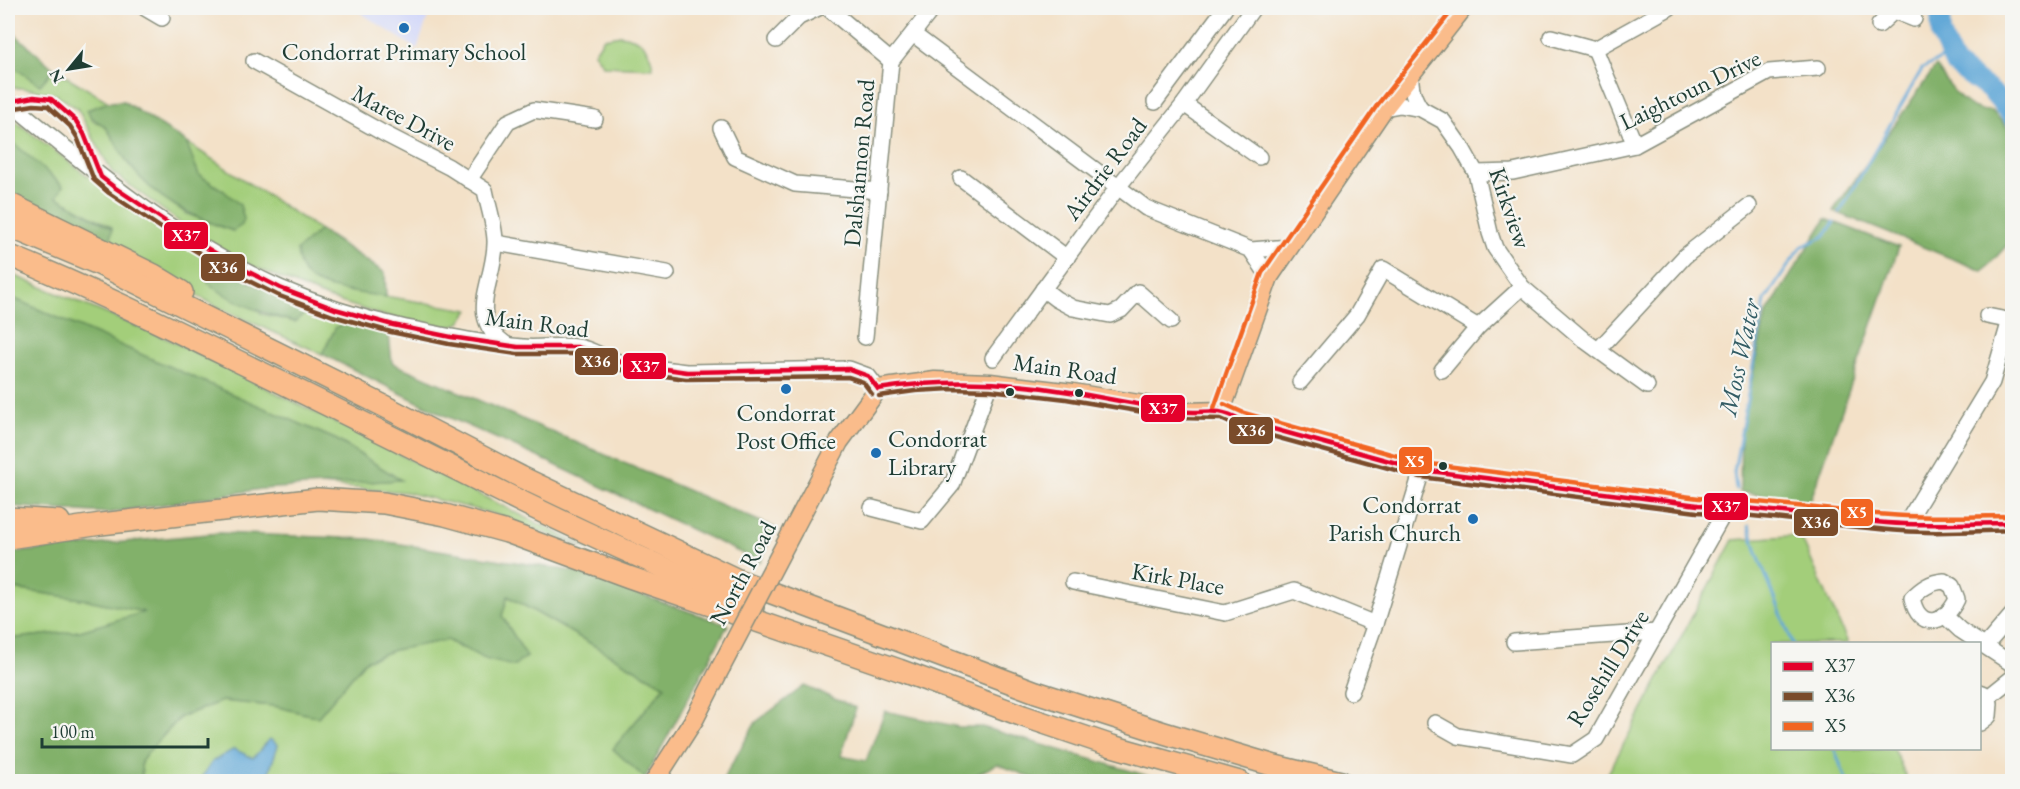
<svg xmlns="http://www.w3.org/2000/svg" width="2020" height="789" font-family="'EB Garamond',serif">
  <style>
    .built { fill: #d3d8f9 }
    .green { fill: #a3ce7a; stroke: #618657; stroke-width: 1.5 }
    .forest { fill: #82b16a; stroke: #50774f; stroke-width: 1.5 }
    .water { fill: #61a7d7; stroke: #407286; stroke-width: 1.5 }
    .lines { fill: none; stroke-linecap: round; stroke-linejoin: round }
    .stream { stroke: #61a7d7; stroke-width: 3 }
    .river { stroke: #61a7d7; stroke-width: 20 }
    .minor-casing { stroke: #898f7e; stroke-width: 18 }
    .major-casing { stroke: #898f7e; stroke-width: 21 }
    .highway-casing { stroke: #898f7e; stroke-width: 24 }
    .minor { stroke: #fff; stroke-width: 15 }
    .major { stroke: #fabc8b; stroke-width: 18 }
    .highway { stroke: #fabc8b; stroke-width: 21 }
    .major-bridge-casing { stroke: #898f7e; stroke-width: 21; stroke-linecap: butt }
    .major-bridge { stroke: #fabc8b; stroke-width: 18 }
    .bus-1-casing { stroke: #f6f6f2; stroke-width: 9 }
    .bus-2-casing { stroke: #f6f6f2; stroke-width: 9 }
    .bus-3-casing { stroke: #f6f6f2; stroke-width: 9 }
    .bus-1 { stroke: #e4002b; stroke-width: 4.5 }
    .bus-2 { stroke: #7a4b2a; stroke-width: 4.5 }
    .bus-3 { stroke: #f26522; stroke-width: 4.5 }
    .poi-dot { fill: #1f6fb2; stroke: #f6f6f2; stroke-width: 2 }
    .bus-dot { fill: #1f3d34; stroke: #f6f6f2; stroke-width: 2 }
    .labels { text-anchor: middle; stroke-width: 4.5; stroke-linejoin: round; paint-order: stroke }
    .poi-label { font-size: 24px; fill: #1f3d34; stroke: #f6f6f2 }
    .street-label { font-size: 24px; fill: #1f3d34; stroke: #f6f6f2 }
    .water-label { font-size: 26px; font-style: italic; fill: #335d65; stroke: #f6f6f2 }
    .line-badge { stroke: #f6f6f2; stroke-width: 2 }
    .badge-label { font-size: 16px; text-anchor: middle; font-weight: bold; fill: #fff }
  </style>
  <rect width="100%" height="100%" fill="#f6f6f2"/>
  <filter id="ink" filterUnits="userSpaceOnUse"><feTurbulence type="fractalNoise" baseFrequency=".0167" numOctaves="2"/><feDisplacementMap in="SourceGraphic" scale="12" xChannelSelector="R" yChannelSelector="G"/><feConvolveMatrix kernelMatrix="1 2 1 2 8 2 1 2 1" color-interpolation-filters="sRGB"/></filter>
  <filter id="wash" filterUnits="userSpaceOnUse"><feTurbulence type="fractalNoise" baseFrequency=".008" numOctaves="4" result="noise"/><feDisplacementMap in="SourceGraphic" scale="24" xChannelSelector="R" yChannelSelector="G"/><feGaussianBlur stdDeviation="1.35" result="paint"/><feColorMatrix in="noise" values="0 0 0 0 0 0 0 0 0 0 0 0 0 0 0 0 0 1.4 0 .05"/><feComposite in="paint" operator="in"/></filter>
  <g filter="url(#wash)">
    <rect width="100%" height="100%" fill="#f3e1c8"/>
    <polygon class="built" points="353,8 431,8 417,49"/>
    <g class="green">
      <path d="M620,35C642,38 650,46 653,68L604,66L594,53L604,38Z"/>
      <polygon points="8,63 40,85 54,69 109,102 87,110 93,121 105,125 129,165 157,193 187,214 233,231 224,191 199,175 186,142 320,230 297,251 310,279 330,287 469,310 460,323 449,327 388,317 328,298 240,261 190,230 112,172 77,108 57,95 31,89 8,87"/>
      <polygon points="8,113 19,124 88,176 222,268 211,267 262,314 295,322 309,310 348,323 336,327 322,354 220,308 110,248 112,227 57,197 8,138"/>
      <polygon points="8,273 172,341 591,550 491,513 405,492 319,485 400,480 337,440 8,296"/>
      <polygon points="1800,535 1848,643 1772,644 1772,748 1894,749 1908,781 1604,781 1733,540"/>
      <polygon points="8,588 88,600 145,612 80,631 8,639"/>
      <polygon points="507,596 665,686 613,749 645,778 642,781 266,781 278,745 253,758 213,761 199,781 142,781 141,762 149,751 181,717 222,701 274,706 318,717 365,661 394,650 447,640 460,648 527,657 502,616"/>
    </g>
    <g class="forest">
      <polygon points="8,28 54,69 40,85 8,63"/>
      <path d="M1936,66C1950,87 1964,112 1992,111L2012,132V232L2009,243L1983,271L1833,211Z"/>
      <path d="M123,101L186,142L199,175L224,191L240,205L244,219L242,225L233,231C192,217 155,200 129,164C120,153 115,139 106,128C100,120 95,125 87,110L109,102Z"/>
      <polygon points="8,138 63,186 57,197 112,228 110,248 8,197"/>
      <polygon points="1826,219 1899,247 1810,502 1740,492 1741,429 1766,314"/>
      <path d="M320,230L385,273L386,297C364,293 330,291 311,280C301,273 298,262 297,250Z"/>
      <path d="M211,267L222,268L309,310L295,322C264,314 233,303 208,283Z"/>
      <polygon points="8,296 337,440 401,480 261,489 108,513 8,506"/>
      <polygon points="348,323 389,335 392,363 775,528 760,562 549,462 444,415 322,354 336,327"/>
      <polygon points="219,533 369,539 572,571 728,625 645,778 613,749 665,686 508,596 502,616 527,657 513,666 485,659 447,640 394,650 365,661 318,717 274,706 222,701 180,717 149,751 141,762 142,781 8,781 8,639 80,631 144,612 88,600 8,588 8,553"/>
      <polygon points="804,686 856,708 841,756 866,761 885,711 959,727 982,727 1165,781 1040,781 997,764 964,781 722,781 756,722"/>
    </g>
    <polygon class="water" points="270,739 278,745 266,781 199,781 213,761 234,749 253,758"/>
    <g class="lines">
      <g class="stream">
        <polyline points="1840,212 1922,69 1951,53"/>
        <polyline points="1736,489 1734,472 1765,300 1801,247 1825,236 1834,222"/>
        <polyline points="1749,526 1757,553 1793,644"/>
        <polyline points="1834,748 1847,782"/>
      </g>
      <polyline class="river" points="1940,8 1941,35 1955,65 1991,91 2012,116"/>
    </g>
  </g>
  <g filter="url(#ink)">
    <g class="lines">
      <g class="minor-casing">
        <g id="minor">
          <polyline points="145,8 162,18"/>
          <polyline points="828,8 891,61"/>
          <polyline points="1894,11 1914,19"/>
          <polyline points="1879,25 1894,11"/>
          <polyline points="913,34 1146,208 1251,250 1290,247"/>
          <polyline points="1551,37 1595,49 1669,8"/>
          <polyline points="776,40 799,17 818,8"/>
          <polyline points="1595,49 1635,145"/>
          <path d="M254,61L383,133L449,167L485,190C488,206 496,229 495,244C494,284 465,317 507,345"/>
          <path d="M1411,72C1410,87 1413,97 1421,109"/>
          <path d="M8,101C91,170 181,244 280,288C319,305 361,318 402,327C441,335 482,344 523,347C541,349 559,344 577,347C591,349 602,357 615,361C638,367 664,369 687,372L849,369L868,376L878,389"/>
          <polyline points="1155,102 1225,8"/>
          <polyline points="1184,104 1259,157"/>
          <polyline points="1384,108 1400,105 1421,109 1443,121 1462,148 1476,173 1490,233 1495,248 1522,287 1584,340 1647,386"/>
          <polyline points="721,128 735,157 795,184 879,191"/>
          <polyline points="1476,173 1513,172 1635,145 1769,72 1818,68"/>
          <polyline points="961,178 1067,258"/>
          <polyline points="469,180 508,122 534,110 595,119"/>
          <polyline points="496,243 667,273"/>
          <polyline points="1251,250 1269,277"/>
          <polyline points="1043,289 1056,299 1073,308 1110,315 1121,310 1138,292 1171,321"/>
          <polyline points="1987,316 2012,321"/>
          <polyline points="865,337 891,61 933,8"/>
          <polyline points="1598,350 1685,256 1749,206"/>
          <polyline points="993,358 1118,187 1184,104 1253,8"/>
          <polyline points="1442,370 1478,327 1522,287"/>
          <polyline points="1300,382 1357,315 1383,269 1478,327"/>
          <polyline points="1221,411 1241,420 1422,470 1698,505 1728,506 1811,516 1906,524 2012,523"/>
          <polyline points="872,508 922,521 952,485 990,383"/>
          <polyline points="1906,524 1992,382 2010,320"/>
          <path d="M1944,581L1952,586L1957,599C1945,625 1919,631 1912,598C1921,589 1930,582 1944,581Z"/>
          <polyline points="1073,582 1225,613 1294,591 1375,624"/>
          <polyline points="1944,615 1960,630 2012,664"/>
          <polyline points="1514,642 1657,632"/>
          <polyline points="1986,645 2012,615"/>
          <polyline points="1351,692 1375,624 1422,470"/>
          <polyline points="1980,692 1983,693 1990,703 1989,716 1980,723"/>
          <polyline points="1987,698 2012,678"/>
          <polyline points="1435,723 1458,736 1572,755 1596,739 1728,506"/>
        </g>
      </g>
      <g class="major-casing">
        <g id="major">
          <polyline points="793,530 839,442 878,389 935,381 990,383 1073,393 1186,412 1221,411 1269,277 1384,108 1463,8"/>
          <polyline points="654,782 695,718 721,667"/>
        </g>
      </g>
      <g class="highway-casing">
        <g id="highway">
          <polyline points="8,203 154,275 182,292"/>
          <polyline points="8,226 101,265 382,405 521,477 740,581 1036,692 1164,733 1275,766 1341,782"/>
          <path d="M8,255C94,290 178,332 262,373C349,415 435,459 522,502C598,539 675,573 753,607"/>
          <polyline points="8,518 59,521"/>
          <polyline points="8,538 101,524 318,499 384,503 445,515 507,532 629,577 899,670 1023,716 1112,746 1240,782"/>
        </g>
      </g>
      <use href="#minor" class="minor"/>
      <use href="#major" class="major"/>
      <use href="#highway" class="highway"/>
      <g class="major-bridge-casing">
        <polyline id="major-bridge" points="721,667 793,530"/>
      </g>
      <use href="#major-bridge" class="major-bridge"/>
      <g class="bus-1-casing">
        <g id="bus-1">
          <polyline points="8,102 34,97 51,99 76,121 84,134 101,177 114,187 195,241 237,266 280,288 335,309 393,325 451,337 518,347 577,347 624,363 687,372 849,369 868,376 878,389"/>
          <path d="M878,389C943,379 1006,381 1070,392C1106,398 1142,406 1179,411C1206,415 1213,405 1241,420L1422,470L1698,505C1767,507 1836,521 1905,524C1941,525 1977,523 2012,523"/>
        </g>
      </g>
      <g class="bus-2-casing">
        <g id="bus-2">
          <polyline points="9,109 34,105 48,106 70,126 77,137 94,180 109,193 191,248 233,273 277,295 333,316 391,332 449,344 517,354 576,354 622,370 686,379 848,377 863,382 872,394"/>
          <path d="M879,396L915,391L952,389L990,390L1066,399L1178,418L1221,419L1239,427L1421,477L1697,512C1766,515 1834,526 1902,531C1938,534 1976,531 2012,530"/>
        </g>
      </g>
      <g class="bus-3-casing">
        <g id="bus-3">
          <path d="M1224,404L1244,413L1423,463L1699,498C1768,500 1836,513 1906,516C1941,518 1977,516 2012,516"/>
          <polyline points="1214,408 1262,273 1378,104 1454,8"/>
        </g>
      </g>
      <use href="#bus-1" class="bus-1"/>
      <use href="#bus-2" class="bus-2"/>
      <use href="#bus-3" class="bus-3"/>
    </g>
  </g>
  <g class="poi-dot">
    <circle cx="404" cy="28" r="6"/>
    <circle cx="786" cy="389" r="6"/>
    <circle cx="876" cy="453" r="6"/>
    <circle cx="1473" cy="519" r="6"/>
  </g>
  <g class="bus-dot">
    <circle cx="1010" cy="392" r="5"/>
    <circle cx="1079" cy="393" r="5"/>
    <circle cx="1443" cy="466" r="5"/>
  </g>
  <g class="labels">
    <g class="poi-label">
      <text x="404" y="60">Condorrat Primary School</text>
      <text x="786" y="421">Condorrat<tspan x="786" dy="28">Post Office</tspan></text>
      <text x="888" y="447" text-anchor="start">Condorrat<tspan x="888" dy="28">Library</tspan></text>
      <text x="1461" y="513" text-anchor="end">Condorrat<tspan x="1461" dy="28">Parish Church</tspan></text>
    </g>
    <g class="street-label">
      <text transform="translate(1690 90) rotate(-26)" y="8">Laightoun Drive</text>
      <text transform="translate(404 118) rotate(28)" y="8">Maree Drive</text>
      <text transform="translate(859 163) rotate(-85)" y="8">Dalshannon Road</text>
      <text transform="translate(1105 169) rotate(-53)" y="8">Airdrie Road</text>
      <text transform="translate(1510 208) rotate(71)" y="8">Kirkview</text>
      <text transform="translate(537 323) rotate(7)" y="8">Main Road</text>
      <text transform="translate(1065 369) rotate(8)" y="8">Main Road</text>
      <text transform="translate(743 573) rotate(-62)" y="8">North Road</text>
      <text transform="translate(1178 579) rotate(10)" y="8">Kirk Place</text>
      <text transform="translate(1608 668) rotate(-58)" y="8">Rosehill Drive</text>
    </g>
    <g class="water-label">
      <text transform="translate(1739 357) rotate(-78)" y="9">Moss Water</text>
    </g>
  </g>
  <g class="line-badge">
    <rect x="163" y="221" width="46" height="29" rx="6" fill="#e4002b"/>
    <rect x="200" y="253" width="46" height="29" rx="6" fill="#7a4b2a"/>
    <rect x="574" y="347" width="45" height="29" rx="6" fill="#7a4b2a"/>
    <rect x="622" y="352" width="45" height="28" rx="6" fill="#e4002b"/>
    <rect x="1140" y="394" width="46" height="29" rx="6" fill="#e4002b"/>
    <rect x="1228" y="416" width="46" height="29" rx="6" fill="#7a4b2a"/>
    <rect x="1398" y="446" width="35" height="29" rx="6" fill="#f26522"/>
    <rect x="1703" y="492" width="46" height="29" rx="6" fill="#e4002b"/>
    <rect x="1840" y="498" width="34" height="29" rx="6" fill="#f26522"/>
    <rect x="1793" y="508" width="46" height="29" rx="6" fill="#7a4b2a"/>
  </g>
  <g class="badge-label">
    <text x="186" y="241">X37</text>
    <text x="223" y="273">X36</text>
    <text x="596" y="367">X36</text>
    <text x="645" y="372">X37</text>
    <text x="1163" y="414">X37</text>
    <text x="1251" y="436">X36</text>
    <text x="1415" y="467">X5</text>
    <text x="1726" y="512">X37</text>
    <text x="1857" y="518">X5</text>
    <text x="1816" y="528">X36</text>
  </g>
  <rect width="2020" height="789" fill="none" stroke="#f6f6f2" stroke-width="30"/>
  <rect x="1771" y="642" width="210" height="108" fill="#f6f6f2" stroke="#a0aca6" stroke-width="1.5"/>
  <rect x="1783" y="662" width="30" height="9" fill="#e4002b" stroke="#a0aca6" stroke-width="1.5"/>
  <text x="1825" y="672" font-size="18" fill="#1f3d34">X37</text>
  <rect x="1783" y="692" width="30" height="9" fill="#7a4b2a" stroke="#a0aca6" stroke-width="1.5"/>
  <text x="1825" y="702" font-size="18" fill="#1f3d34">X36</text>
  <rect x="1783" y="722" width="30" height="9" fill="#f26522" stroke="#a0aca6" stroke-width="1.5"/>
  <text x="1825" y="732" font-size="18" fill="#1f3d34">X5</text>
  <g transform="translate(69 69) rotate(240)" stroke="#f6f6f2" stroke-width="4.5" paint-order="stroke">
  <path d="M0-4.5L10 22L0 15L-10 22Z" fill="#1f3d34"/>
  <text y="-9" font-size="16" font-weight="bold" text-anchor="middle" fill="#1f3d34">N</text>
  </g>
  <path d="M42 738v9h166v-9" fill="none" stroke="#1f3d34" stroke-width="3"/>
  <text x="51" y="738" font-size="18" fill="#1f3d34" stroke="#f6f6f2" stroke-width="4.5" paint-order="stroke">100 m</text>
</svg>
